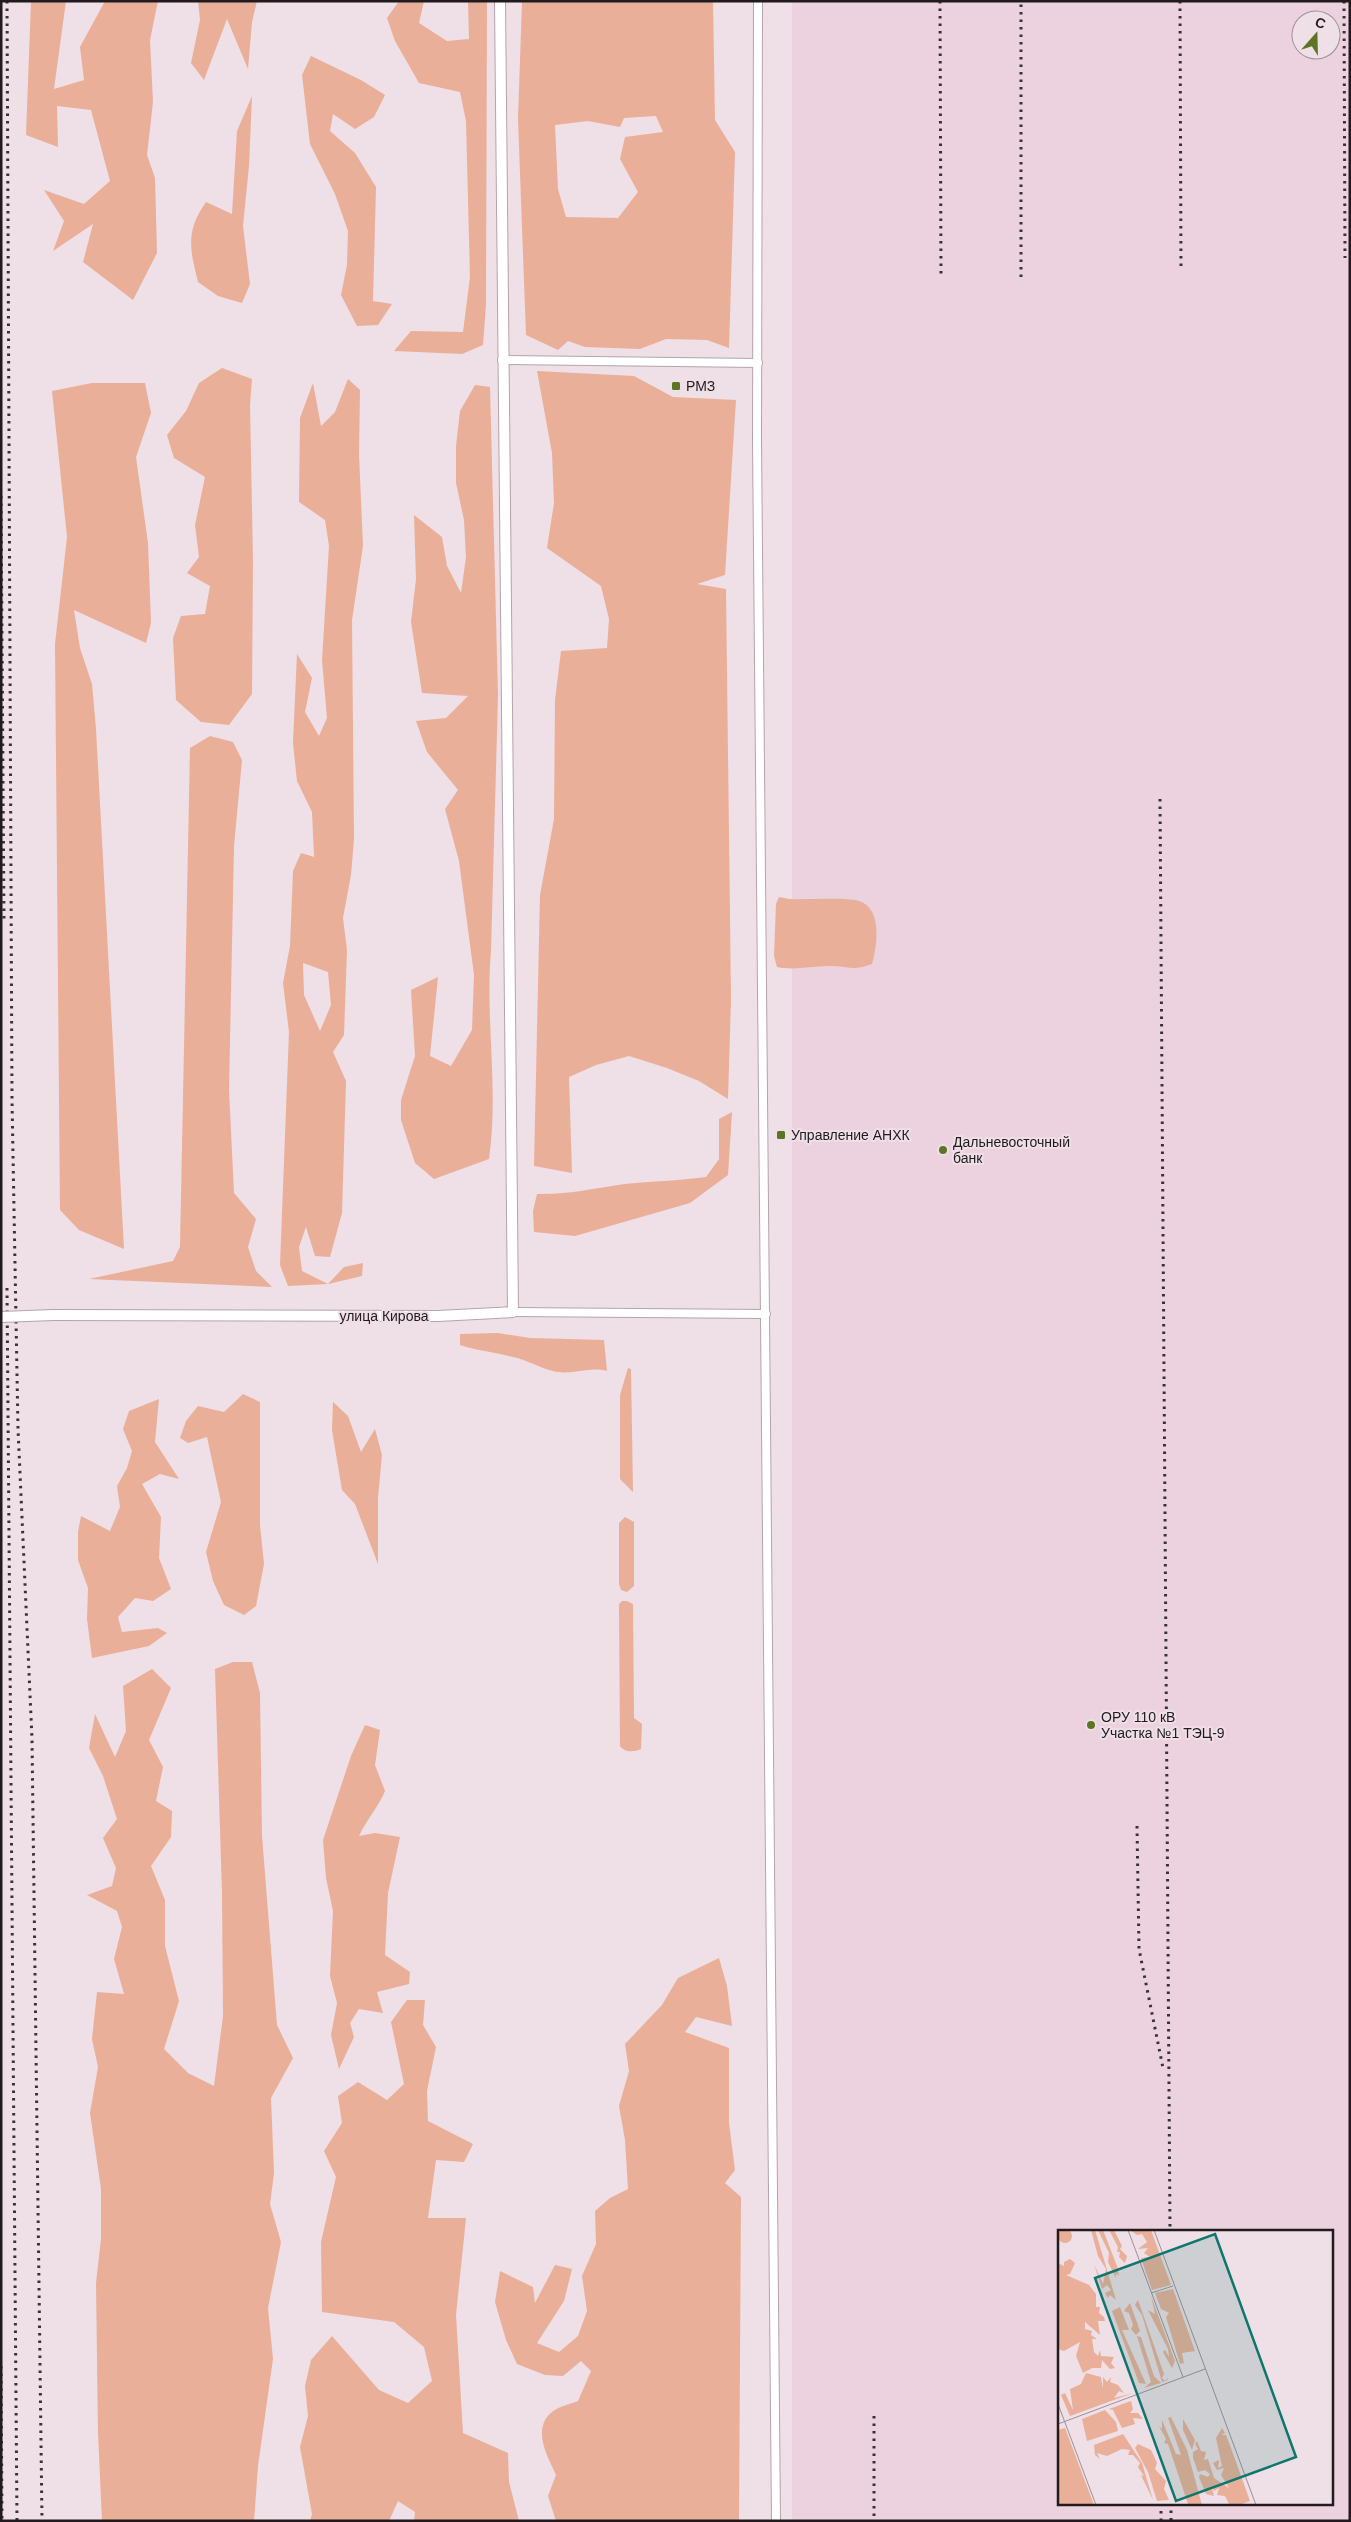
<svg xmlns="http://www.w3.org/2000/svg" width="1351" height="2522" font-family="Helvetica,sans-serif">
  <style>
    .built { fill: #ebd2de; fill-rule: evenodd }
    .green { fill: #eaaf98; fill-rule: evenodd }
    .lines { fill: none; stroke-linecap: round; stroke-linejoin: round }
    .minor-casing { stroke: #b4a4ac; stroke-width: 10 }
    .tertiary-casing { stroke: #b4a4ac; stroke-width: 12 }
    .minor { stroke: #fff; stroke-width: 8 }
    .tertiary { stroke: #fff; stroke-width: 10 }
    .rail { stroke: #393235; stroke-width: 3; stroke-dasharray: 2.5 5; stroke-linecap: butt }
    .tertiary-bridge-casing { stroke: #b4a4ac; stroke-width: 12; stroke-linecap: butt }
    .tertiary-bridge { stroke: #fff; stroke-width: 10 }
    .poi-dot { fill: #5d7425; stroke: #efdfe6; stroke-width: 2 }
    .labels { text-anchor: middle; stroke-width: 4; stroke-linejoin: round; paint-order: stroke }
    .poi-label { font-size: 14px; fill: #211b1e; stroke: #efdfe6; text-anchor: start }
    .street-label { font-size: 14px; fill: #211b1e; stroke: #efdfe6 }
    .inset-road { fill: none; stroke: #9d9196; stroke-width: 1 }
    .view { fill: #0f766e; fill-opacity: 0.15; stroke: #0f766e; stroke-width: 2.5 }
    .inset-edge { fill: none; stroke: #211b1e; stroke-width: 2.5 }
  </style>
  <rect width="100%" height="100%" fill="#efdfe6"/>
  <path class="built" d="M792,1H1350V2521H792ZM1301,20H1331V50H1301ZM1060,2231H1332V2503H1060Z"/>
  <g class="green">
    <polygon points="31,1 66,1 54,89 84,80 80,47 105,1 158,1 150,40 153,102 147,155 155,178 157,253 133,300 83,262 93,224 53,251 64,221 44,190 84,204 110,181 91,110 57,106 58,147 26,135"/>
    <polygon points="198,1 257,1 252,22 248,69 227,19 204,80 191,63 200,20"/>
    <polygon points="399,1 424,1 419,23 447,41 469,39 468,1 487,1 486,304 483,345 462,354 394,351 411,331 463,332 470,277 466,121 460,92 419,83 395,41 387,18"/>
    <path d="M522,1H713L715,120L735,152L729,348L707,340L666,339L640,349L585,347L568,341L558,350L526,335L518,119ZM656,116L663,132L625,137L620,159L638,192L618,218L566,217L558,189L555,125L588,121L620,127L624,118Z"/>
    <polygon points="311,56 361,80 385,95 374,117 355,129 333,114 330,131 355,153 376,187 373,301 392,304 378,325 357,326 341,295 347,265 348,231 335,194 310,144 302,75"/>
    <path d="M252,96L249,166L243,226L250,284L242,303L218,296L198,282C190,249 185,232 206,202L232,214L237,131Z"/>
    <polygon points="222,368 252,379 250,405 253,560 252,694 229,725 201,722 176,700 173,638 181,616 205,614 210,586 187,573 199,557 195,525 205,477 174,458 167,435 186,411 199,383"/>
    <polygon points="537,371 634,376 673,397 736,400 725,575 697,584 726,589 731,999 728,1099 699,1081 667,1068 629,1056 596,1065 569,1077 572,1173 534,1166 540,895 554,819 555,700 561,651 607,648 609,619 601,586 547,548 554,503 552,453"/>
    <path d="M348,379L360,390L359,454L363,546L352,620L354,839L351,875L343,918L347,950L344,1035L333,1052L346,1081L342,1213L330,1257L315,1256L306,1227L299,1247L302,1271L328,1284L344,1267L363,1263L362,1276L328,1284L288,1286L280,1265L289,1032L283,983L290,946L293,871L301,853L314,857L312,812L297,781L293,743L297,654L312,678L305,712L319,736L327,718L322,660L329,546L325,520L299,502L300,418L313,383L321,426L335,412ZM303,963L328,972L331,1005L320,1031L304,995Z"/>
    <polygon points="92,383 145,383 151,413 136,457 148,543 151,623 146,643 74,610 80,648 92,684 96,729 124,1249 79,1230 60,1210 55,644 67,537 52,391"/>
    <path d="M475,385L490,387L498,695L491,951C485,1021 499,1088 489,1159L434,1179L415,1163L401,1120V1100L415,1056L411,990L438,977L430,1056L451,1066L472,1030L474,975L459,861L445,809L458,790L427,752L416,721L446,718L468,696L422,693L411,622L416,579L414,515L442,537L447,566L461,593L466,557L464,520L456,483V446L460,411Z"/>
    <polygon points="210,736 233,742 242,760 234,846 229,1090 234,1193 256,1219 248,1247 256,1271 272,1287 89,1279 173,1261 180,1247 190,748"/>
    <path d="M779,897L789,899C806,900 845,897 859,901C883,908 877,948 872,964C851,971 853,967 833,966C813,965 796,971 777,967L774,956L776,904Z"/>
    <path d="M732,1112L728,1175L690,1203L575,1236L534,1232L533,1211L537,1194C566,1195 596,1188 625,1184C652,1181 678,1181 706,1177L719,1159V1119Z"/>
    <path d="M498,1333L530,1338L604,1340L607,1371C589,1366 571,1376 553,1371C540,1368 527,1360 513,1357C495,1352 478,1351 460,1345V1334Z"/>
    <polygon points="628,1368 631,1369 633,1492 620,1479 620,1395"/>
    <polygon points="243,1394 260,1402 260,1525 264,1564 256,1606 244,1615 224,1605 213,1581 206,1552 221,1502 207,1437 188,1443 180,1438 186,1421 198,1406 224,1412"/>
    <polygon points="159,1399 155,1442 179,1479 160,1474 142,1484 161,1517 159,1558 171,1589 153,1601 135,1598 118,1617 122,1632 158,1628 167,1633 149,1646 92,1658 87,1619 88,1588 78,1560 78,1532 81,1516 110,1531 120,1507 117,1486 127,1468 132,1451 123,1429 129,1411"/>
    <polygon points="333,1402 348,1416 361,1452 375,1429 382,1455 378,1498 378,1564 355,1504 342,1490 332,1430"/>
    <polygon points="625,1517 634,1522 634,1586 627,1592 621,1590 619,1584 619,1523"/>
    <path d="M622,1601H627L633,1604L634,1718L642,1724L641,1749C634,1752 625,1753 620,1746L619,1604Z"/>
    <polygon points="233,1662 252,1662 260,1693 262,1836 277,2025 293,2058 271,2098 274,2173 270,2204 281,2242 268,2308 273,2359 258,2466 254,2521 102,2521 98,2433 96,2283 101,2239 101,2189 90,2113 98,2067 92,2039 97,1992 124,1994 114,1959 122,1927 117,1911 87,1895 112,1886 116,1868 103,1838 117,1819 103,1776 89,1748 95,1714 115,1757 126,1731 123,1686 152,1669 171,1688 149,1740 163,1767 156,1801 172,1811 171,1837 151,1866 165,1900 165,1946 179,2001 164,2049 188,2073 214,2086 223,2016 222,1893 215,1669"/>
    <path d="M365,1725L380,1730L375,1765L385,1791C379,1806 367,1819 359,1836L375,1833L400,1837L388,1893L385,1955L410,1972L409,1984L377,1992L383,2013L359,2009L350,2023L354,2037L339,2069L331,2035L337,2003L330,1976L333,1911L326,1878L323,1840L351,1756Z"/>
    <path d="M719,1958L727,1986L732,2026L696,2017L685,2032L729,2048V2123L735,2170L725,2183L741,2197L739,2521H556L548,2496L556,2475C548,2457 531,2429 552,2412C558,2407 570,2404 578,2401L591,2371L581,2361L563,2376L545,2375L517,2364L506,2340L495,2302L500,2271L533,2287L535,2303L555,2265L572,2269L564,2301L537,2343L559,2352L578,2336L587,2311L582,2276L596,2244L595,2211L610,2198L628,2189L625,2140L619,2106L629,2071L625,2044L662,2005L678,1978Z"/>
    <polygon points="407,2000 425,2000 423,2025 436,2047 427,2091 428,2121 473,2144 464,2162 436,2160 428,2218 466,2218 456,2315 463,2433 508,2453 509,2482 519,2521 414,2521 415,2512 398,2501 389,2521 310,2521 312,2514 300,2447 308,2416 305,2386 311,2360 332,2336 379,2390 408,2403 432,2381 424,2347 394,2322 322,2312 321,2242 336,2177 324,2151 342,2123 338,2096 358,2082 387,2100 404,2084 391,2022"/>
  </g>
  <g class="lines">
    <g class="minor-casing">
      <g id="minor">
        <polyline points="758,1 757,440 776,2521"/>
        <polyline points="502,360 758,363"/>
        <polyline points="513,1312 766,1314"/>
      </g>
    </g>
    <g class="tertiary-casing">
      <polyline id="tertiary" points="53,1315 438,1316 513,1312 500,1"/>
    </g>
    <use href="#minor" class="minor"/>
    <use href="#tertiary" class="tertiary"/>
    <g class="rail">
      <polyline points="7,1 12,1100 18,1429 32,1739 42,2521"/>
      <polyline points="940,1 941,274"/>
      <polyline points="1180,1 1181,270"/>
      <polyline points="1344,1 1345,258"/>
      <polyline points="1021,277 1021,1"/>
      <polyline points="1,496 4,923"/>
      <polyline points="1160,799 1170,2231"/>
      <polyline points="7,1288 17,2521"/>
      <polyline points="1137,1826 1139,1949 1163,2068"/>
      <polyline points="1,2366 2,2521"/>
      <polyline points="874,2416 874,2521"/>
      <polyline points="1171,2503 1171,2521"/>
      <polyline points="1161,2521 1161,2503"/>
    </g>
    <g class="tertiary-bridge-casing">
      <polyline id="tertiary-bridge" points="1,1317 53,1315"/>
    </g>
    <use href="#tertiary-bridge" class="tertiary-bridge"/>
  </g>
  <g class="poi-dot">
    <rect x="671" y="381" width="10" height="10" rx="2.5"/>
    <rect x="776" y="1130" width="10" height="10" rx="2.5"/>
    <circle cx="943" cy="1150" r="5"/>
    <circle cx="1091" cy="1725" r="5"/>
  </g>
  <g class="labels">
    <g class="poi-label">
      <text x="686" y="391">РМЗ</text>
      <text x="791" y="1140">Управление АНХК</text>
      <text x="953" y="1147">Дальневосточный<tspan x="953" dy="16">банк</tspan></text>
      <text x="1101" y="1722">ОРУ 110 кВ<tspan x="1101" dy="16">Участка №1 ТЭЦ-9</tspan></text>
    </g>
    <g class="street-label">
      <text x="384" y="1321">улица Кирова</text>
    </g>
  </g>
  <g transform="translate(1058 2230)">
    <rect width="275" height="275" fill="#efdfe6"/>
    <path d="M0 6a7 7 0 1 1 14 0a7 7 0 1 1-14 0ZM33,0H37L58,70L52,65L50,68L47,63L53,60L49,55L44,59L36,34L45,54L48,39L40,26ZM40,0H45L59,36L61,46L58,43V48L50,32L51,23ZM51,0H56L64,16L62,19L69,26L67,33L61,27L62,22H59L60,17ZM72,0H93L113,55L94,60L83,28L92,27L86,23L90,18L80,19L89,12L84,4L79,5ZM12,29L17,33L12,44L8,45L31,55L38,64V77H42L41,83L46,87L47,91H40L42,105L27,92V99L34,101L33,105L39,109H34L36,122L40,126L42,120L43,126L56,127L53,133L57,138L52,139L44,130L43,138H34L25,143L18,126L22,112L6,121L0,119V33L6,36V32ZM115,59L137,121L124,123L126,133L122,134L108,87L111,83L103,79L97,63ZM93,66L117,131L114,138L105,122L107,120L111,127L110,119L90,80L97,84ZM80,70L106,144L104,148L107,151L110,148V149L108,151L104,152L84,85L77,75ZM72,73L82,101L78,105L73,99L75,95L71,83L66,81ZM62,77L71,100H64L88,154L81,153L54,81ZM79,106L83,107L96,146L103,153L86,158L93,152ZM28,143L43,147L45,159V147L49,152L53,147L52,152L60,155L66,163L61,161L56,168L75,163L12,186L3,165L7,163L15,180L12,159L23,154ZM73,171L75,179L72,183H80L85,189L75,188L77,194L64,198L55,180L51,179ZM47,180L58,192L60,201L29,211L24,189ZM113,187L129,220L144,275L130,274L110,214L106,213L108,209L101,196L104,199V190L118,224L123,225L110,188ZM125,189L137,210L134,220L125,200ZM7,198L36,275H0V200ZM164,198L167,203L163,205H168L173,218L192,271L181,275L171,274L167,266L159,265L161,258L156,261L153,256L156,266L148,264L141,247L142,244L150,247L152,244L147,240L140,242L135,228V222L140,219L137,214L139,211L143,221L148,222L146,230L150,229L156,248L171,258L163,245L166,238L159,240L155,233L161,230L160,238L164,236L158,208ZM65,204L84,233L95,270L83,245L86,246L80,237L82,233L75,225H70L72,220L64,219L49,226L39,223L42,229L37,225L36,215ZM80,214L93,220L99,233L97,239L108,251L106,259L111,270L99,271L90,242L77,218Z" fill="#eaaf98"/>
    <path class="inset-road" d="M70,0L125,147M96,0L198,275M93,63L115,56M0,174L38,275M0,194L147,139"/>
    <path class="view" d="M157,4L238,227L118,271L37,48Z"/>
    <rect width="275" height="275" class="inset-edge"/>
  </g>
  <rect width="1351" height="2522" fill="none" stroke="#211b1e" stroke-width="5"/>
  <g transform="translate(1316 35) rotate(20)"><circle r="24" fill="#efdfe6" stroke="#9d9196"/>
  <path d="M0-4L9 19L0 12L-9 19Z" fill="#5d7425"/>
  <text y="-8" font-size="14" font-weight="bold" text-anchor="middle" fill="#211b1e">С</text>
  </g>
</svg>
